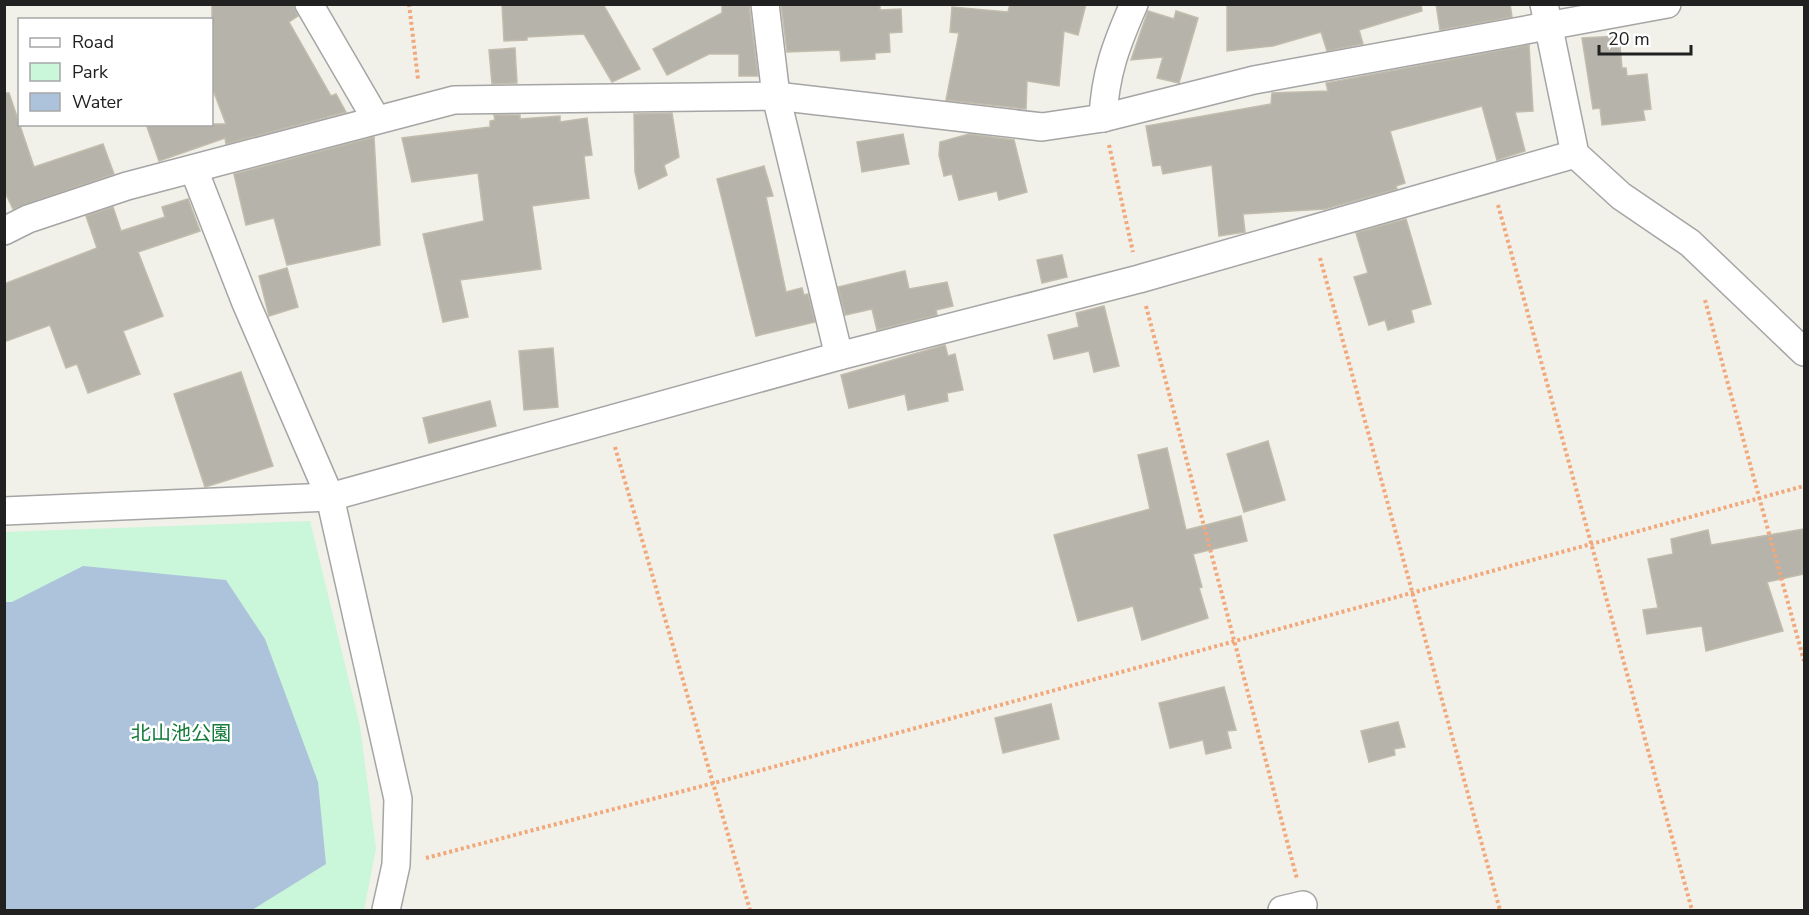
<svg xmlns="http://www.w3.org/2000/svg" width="1809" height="915" font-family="'Nunito Sans','Noto Sans JP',sans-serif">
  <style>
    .park { fill: #caf6da }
    .water { fill: #adc3db }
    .building { fill: #b6b3ab; stroke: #c2bcac; stroke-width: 1.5 }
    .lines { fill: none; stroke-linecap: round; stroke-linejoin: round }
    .street-casing { stroke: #a5a5a5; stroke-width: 30 }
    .path { stroke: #f1a87a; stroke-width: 4; stroke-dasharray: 3 3; stroke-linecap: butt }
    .street { stroke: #fff; stroke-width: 27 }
    .labels { text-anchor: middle; stroke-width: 5; stroke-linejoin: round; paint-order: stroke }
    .park-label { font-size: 20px; fill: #147b3a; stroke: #fff }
  </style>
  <rect width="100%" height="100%" fill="#f1f0e9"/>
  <polygon class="park" points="310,521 360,726 376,848 364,910 5,910 5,532"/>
  <polygon class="water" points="83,566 226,580 265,639 318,782 326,864 252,910 5,910 5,602 12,602"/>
  <g class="building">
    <polygon points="212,4 293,4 298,16 289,22 331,96 336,94 346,112 226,144 225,138 159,161 146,124 226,124 212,87"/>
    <polygon points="502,4 603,4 640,69 612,82 584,34 527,37 527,40 504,41"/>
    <polygon points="722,4 749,4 758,76 739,76 739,54 709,54 667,75 653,49 722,13"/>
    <polygon points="781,4 880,4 880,10 901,9 902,32 889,33 890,52 875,53 875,59 841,61 840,50 787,52"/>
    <polygon points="1010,4 1086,4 1078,35 1064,31 1059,86 1027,81 1026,109 946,100 959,33 950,32 952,7 1008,12"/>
    <polygon points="1227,4 1421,4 1422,11 1359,30 1363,44 1327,51 1321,32 1273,46 1227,51"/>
    <polygon points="1436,4 1510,4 1512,17 1440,30"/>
    <polygon points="1148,11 1174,19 1176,11 1198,18 1179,83 1157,78 1163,57 1131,60"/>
    <polygon points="1619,36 1622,68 1626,68 1627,76 1647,74 1651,109 1643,110 1645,120 1602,125 1600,108 1593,109 1582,38"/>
    <polygon points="1529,45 1533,111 1515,112 1525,151 1497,160 1482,106 1390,131 1405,183 1396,186 1397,189 1325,209 1243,214 1245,232 1219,236 1212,165 1163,174 1161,165 1153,166 1146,126 1271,104 1272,93 1328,91 1326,83"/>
    <polygon points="515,48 517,83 492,84 489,50"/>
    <polygon points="4,93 9,93 34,167 103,144 114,174 13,209 4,190"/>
    <polygon points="672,113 679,157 664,165 667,175 639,189 635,172 634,114"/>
    <polygon points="494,115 520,115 520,119 560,116 560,122 587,118 592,155 584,156 589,198 532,206 541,269 460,280 468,317 443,322 423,234 484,221 478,173 412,182 402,138 490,127 490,121 495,120"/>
    <polygon points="903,134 909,164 862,172 857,142"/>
    <polygon points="969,134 1014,140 1027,192 999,200 997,191 959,200 952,174 944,176 939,155 940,142"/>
    <polygon points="374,137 380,245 287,265 274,218 246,225 234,174"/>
    <polygon points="764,166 773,196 766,197 786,292 802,288 804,295 808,294 815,322 756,336 717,179"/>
    <polygon points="188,199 200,231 138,252 163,316 123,331 140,374 88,393 77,364 66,368 50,325 4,342 4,284 97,248 86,216 113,207 121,231 165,217 162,207"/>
    <polygon points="1406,219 1431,304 1411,310 1414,322 1388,330 1385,320 1369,325 1354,277 1368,273 1356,233"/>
    <polygon points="1062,255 1067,277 1042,283 1037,260"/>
    <polygon points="287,268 298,307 269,316 259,276"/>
    <polygon points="905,271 909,289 947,282 953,306 936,310 937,315 877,330 872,309 845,315 838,287"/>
    <polygon points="1104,306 1119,366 1094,372 1089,351 1054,359 1048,335 1079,327 1076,313"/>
    <polygon points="945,345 948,356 955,354 963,390 947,393 948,401 908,410 905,394 849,408 841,375"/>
    <polygon points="553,348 558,407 524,410 519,351"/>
    <polygon points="241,372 273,466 205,487 174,394"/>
    <polygon points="490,401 496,426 429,443 423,418"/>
    <polygon points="1268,441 1285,500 1244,512 1227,454"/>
    <polygon points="1167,448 1186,530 1241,516 1247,541 1193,554 1202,587 1199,588 1208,618 1142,640 1133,606 1078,621 1054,535 1150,509 1138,455"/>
    <polygon points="1804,529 1804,574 1767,582 1783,631 1706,651 1702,626 1647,634 1643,610 1658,608 1648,559 1673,554 1671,539 1708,530 1711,545"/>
    <polygon points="1224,687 1236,730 1227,731 1231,748 1206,754 1203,740 1170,748 1159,703"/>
    <polygon points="1051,704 1059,739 1003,753 995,718"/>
    <polygon points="1398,722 1405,747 1394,749 1395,755 1369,762 1361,731"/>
  </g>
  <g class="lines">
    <g class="street-casing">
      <g id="street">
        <polyline points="309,4 376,119"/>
        <polyline points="765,4 776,96 839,356"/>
        <polyline points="1544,4 1575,154 1621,196 1690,243 1804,352"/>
        <path d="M1103,118C1105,74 1116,45 1134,4"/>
        <polyline points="194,170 246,303 330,497 398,799 396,865 386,910"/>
        <polyline points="4,231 28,219 127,186 454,100 776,96 1042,127 1103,118 1254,80 1667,4"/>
        <polyline points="4,511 330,497 839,356 1139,279 1575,154"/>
        <polyline points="1282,910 1303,905"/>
      </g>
    </g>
    <g class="path">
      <polyline points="409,4 418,79"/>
      <polyline points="1109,145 1133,252"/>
      <polyline points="1498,205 1692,910"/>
      <polyline points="1320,258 1500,910"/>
      <polyline points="1705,300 1804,661"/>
      <polyline points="1146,306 1297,879"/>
      <polyline points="615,447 750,910"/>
      <polyline points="426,858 714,783 1804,486"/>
    </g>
    <use href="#street" class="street"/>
  </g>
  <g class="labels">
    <g class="park-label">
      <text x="181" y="740">北山池公園</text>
    </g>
  </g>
  <rect width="1809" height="915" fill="none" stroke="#212121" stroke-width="12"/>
  <rect x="18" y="18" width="195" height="108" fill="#ffffff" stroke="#a6a6a6" stroke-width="1.5"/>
  <rect x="30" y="38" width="30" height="9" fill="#ffffff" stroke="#a6a6a6" stroke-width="1.5"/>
  <text x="72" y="48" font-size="18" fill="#212121">Road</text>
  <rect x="30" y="63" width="30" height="18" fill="#caf6da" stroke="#a6a6a6" stroke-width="1.5"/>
  <text x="72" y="78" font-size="18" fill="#212121">Park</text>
  <rect x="30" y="93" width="30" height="18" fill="#adc3db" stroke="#a6a6a6" stroke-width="1.5"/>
  <text x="72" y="108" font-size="18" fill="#212121">Water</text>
  <path d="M1599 45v9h92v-9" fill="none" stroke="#212121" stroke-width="3"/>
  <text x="1608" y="45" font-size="18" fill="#212121" stroke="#ffffff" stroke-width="4.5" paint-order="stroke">20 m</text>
</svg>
